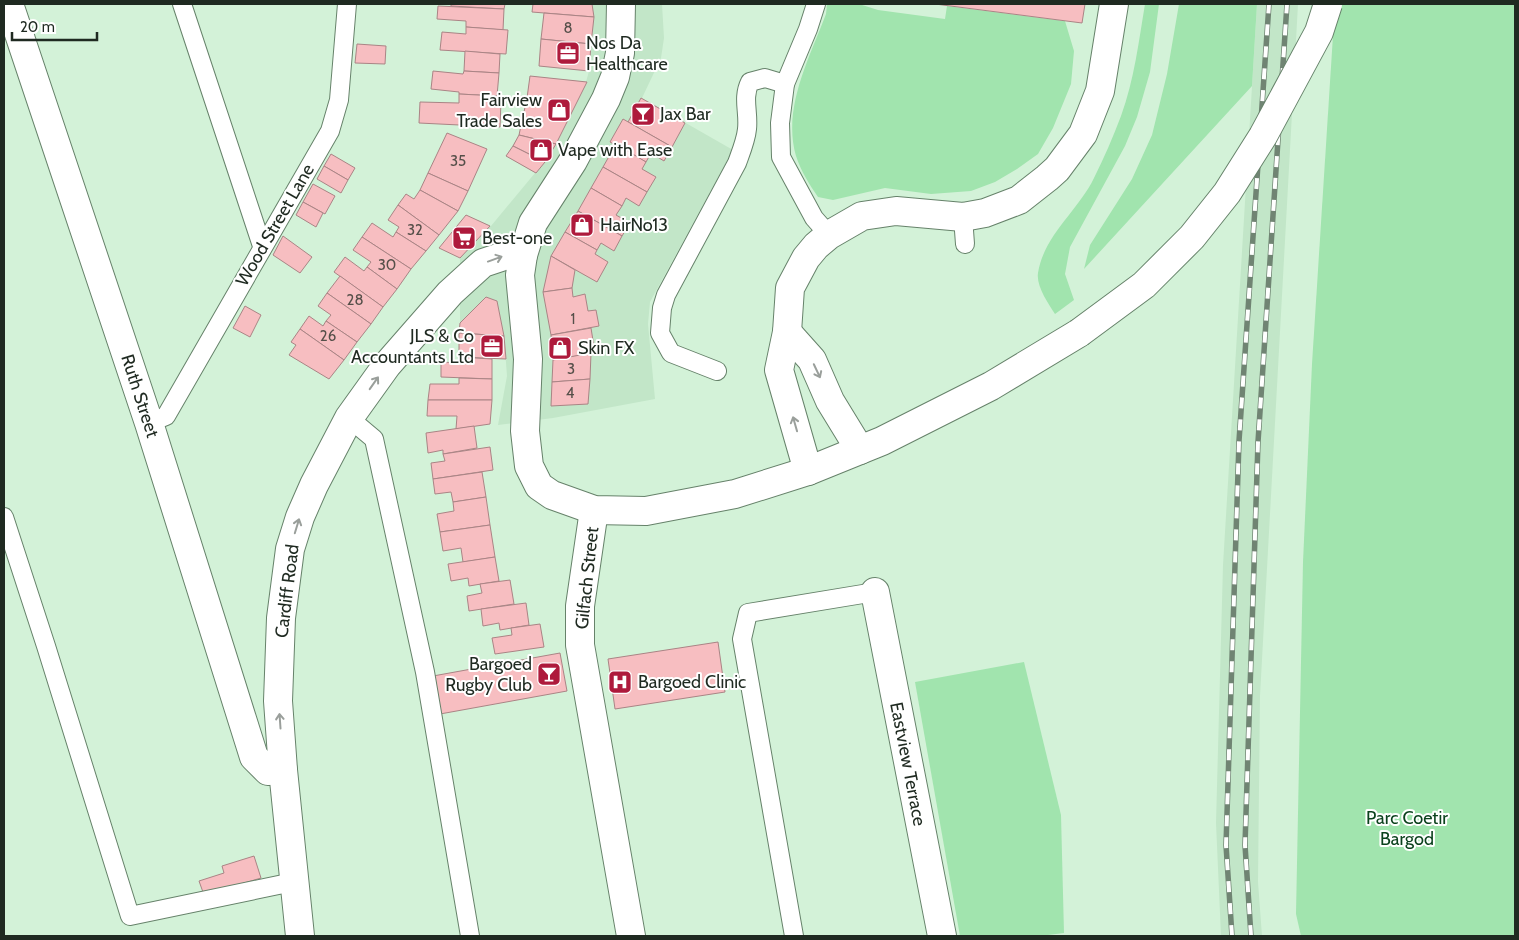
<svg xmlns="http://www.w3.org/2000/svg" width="1519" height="940" font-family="Cabin,sans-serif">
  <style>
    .built { fill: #c2e6c8 }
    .green { fill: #a1e4ae }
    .building { fill: #f7bec1; stroke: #aa8485 }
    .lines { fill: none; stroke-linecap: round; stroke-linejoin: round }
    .service-casing { stroke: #66826a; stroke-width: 20 }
    .minor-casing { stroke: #66826a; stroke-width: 30 }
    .tertiary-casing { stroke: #66826a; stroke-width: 30 }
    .service { stroke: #fff; stroke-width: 18 }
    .minor { stroke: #fff; stroke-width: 28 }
    .tertiary { stroke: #fff; stroke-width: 28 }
    .rail-casing { stroke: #708473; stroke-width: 5.5 }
    .rail { stroke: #fff; stroke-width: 4; stroke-dasharray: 11; stroke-linecap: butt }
    .tertiary-bridge-casing { stroke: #66826a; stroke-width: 30; stroke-linecap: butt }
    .tertiary-bridge { stroke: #fff; stroke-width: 28 }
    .oneway { stroke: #9a9f9b }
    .labels { text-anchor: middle; stroke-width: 4; stroke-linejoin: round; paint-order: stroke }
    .number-label { font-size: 15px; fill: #554f49 }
    .poi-label { font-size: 18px; fill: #1f2a21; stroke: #fff; text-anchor: start }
    .street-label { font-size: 18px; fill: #1f2a21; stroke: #fff }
    .park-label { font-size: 18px; fill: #0b421d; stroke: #fff }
  </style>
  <rect width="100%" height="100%" fill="#d3f2d8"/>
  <g class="built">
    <polygon points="533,4 662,4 664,38 661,58 642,98 733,150 650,302 648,324 655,399 553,418 498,425 507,376 504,336 460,323 460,258 466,215 491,226 535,173 506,156 519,135 527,98 530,76 586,82 589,71 539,66 544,13 532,12"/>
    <polygon points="1257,4 1298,4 1260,696 1258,882 1262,936 1221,936 1216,823 1223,565"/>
  </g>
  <g class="green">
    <path d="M827,4H859L878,10L945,19L947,6L1065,21L1074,51L1071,84L1053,128L1038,154L1017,169L995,182L971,191L931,194L885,188L833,200L818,197C809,184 801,171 796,156C782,108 810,57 826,14Z"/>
    <path d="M1145,4H1159L1150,72L1137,117L1125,146L1070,247L1065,274L1074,300L1055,314C1048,303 1036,286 1038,273C1044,235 1078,211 1094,178C1104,158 1113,137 1121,116C1134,81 1139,40 1145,4Z"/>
    <polygon points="1179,4 1257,4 1252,86 1084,269 1090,245 1132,179 1152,135 1167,74"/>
    <polygon points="1335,4 1515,4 1515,936 1301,936 1296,914 1303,562 1312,364"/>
    <polygon points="1024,662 1061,815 1064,933 1040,936 960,936 915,682"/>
  </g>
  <g class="building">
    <polygon points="451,4 505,4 504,9 451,6"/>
    <polygon points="533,4 592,4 594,17 532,12"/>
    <polygon points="935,4 1085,4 1082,23"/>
    <polygon points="438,6 504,9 503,30 466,27 466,21 437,19"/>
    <polygon points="544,13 594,17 591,44 541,39"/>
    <polygon points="466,27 508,30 506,54 440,50 442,32 466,34"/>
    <polygon points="541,39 591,44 589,71 539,66"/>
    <polygon points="357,44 386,46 385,64 355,63"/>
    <polygon points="465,51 500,54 499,73 464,71"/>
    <polygon points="433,71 463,74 464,71 499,73 497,96 459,94 459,92 431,89"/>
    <polygon points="530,76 587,82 556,144 519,135 527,98"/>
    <polygon points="459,94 497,96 496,101 501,101 500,127 419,123 420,102 459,103"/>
    <polygon points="641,98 685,123 672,147 628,122"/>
    <polygon points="623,119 672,147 664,161 651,153 646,162 610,142"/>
    <polygon points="447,133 487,149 468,191 428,173"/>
    <polygon points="519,135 556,144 545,162 513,146"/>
    <polygon points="616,144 646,162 642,169 656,177 647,192 603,167"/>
    <polygon points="513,146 545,162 536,173 506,156"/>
    <polygon points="331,154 355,168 348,180 324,166"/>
    <polygon points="324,166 348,180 341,193 317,179"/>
    <polygon points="603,167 647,192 639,206 626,198 622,206 591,188"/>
    <polygon points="428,173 468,191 458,211 420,190"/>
    <polygon points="313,184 335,196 325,214 303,202"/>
    <polygon points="591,188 622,206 616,215 630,223 622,236 578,211"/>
    <polygon points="420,190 458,211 439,235 398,205 406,194 414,199"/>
    <polygon points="303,202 323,213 316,227 296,215"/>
    <polygon points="398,205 439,235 426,251 396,232 399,227 388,220"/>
    <polygon points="578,211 622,236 614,251 601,243 597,250 565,232"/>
    <polygon points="466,215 490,226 460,258 439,248"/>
    <polygon points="372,223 393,237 396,232 426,251 411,269 362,237"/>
    <polygon points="565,232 597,250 595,254 608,262 597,282 551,256"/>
    <polygon points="283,236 312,257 300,273 273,255"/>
    <polygon points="362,237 411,269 397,289 367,267 371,262 353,250"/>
    <polygon points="551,256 575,270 572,288 543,292"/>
    <polygon points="345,257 364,271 367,267 397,289 383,307 334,272"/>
    <polygon points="340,276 383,307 371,324 327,293"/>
    <polygon points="572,288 573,297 585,294 588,311 596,310 599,326 551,335 543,292"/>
    <polygon points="327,293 371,324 357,342 326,321 331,315 318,306"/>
    <polygon points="486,297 497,301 504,336 459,333 460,323"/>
    <polygon points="245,306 261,315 250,337 233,328"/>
    <polygon points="309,316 323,326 326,321 357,342 344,360 300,329"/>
    <polygon points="591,328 595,353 553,360 551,335"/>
    <polygon points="300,329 344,360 329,379 289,355 296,345 291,342"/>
    <polygon points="459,333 504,336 506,359 459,357"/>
    <polygon points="591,353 590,379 552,382 553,360"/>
    <polygon points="459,357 492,359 492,379 441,377 441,362 459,363"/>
    <polygon points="459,378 492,379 492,400 428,400 430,384 459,384"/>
    <polygon points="590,379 588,404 551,406 552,382"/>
    <polygon points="428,400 492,400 490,424 456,429 457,416 427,416"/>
    <polygon points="474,426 477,448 443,454 443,450 428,453 426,433"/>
    <polygon points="490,447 493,470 433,479 431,463 445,461 443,454"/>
    <polygon points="482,472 486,497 453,502 451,492 435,494 433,479"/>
    <polygon points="486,497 490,525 440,532 437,514 454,511 453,502"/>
    <polygon points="490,525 495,557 463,562 461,548 443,551 440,532"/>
    <polygon points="495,557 499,581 469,586 468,578 451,581 448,564"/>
    <polygon points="510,580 514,604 469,611 467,596 482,593 480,584"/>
    <polygon points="526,603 529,625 500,630 499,623 483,626 481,609"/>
    <polygon points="540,624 544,647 495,654 492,638 512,635 511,628"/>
    <polygon points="718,642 725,692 615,709 608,659"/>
    <polygon points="560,653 567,691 440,714 433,676"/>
    <polygon points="254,856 261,878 204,895 199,881 224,873 222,866"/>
  </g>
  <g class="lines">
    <g class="service-casing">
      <g id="service">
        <polyline points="182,4 262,246"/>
        <polyline points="816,4 808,29 785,84 780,123 781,157 814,218 829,235"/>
        <polyline points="963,217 965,244"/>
        <path d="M717,371L671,353L660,333L662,308L666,295L737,163C741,152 746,140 747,129C749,112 742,98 750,82L765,78L785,84"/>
        <polyline points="349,418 374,439 425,672 470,936"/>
        <polyline points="149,423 166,416 330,131 339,100 347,4"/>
        <polyline points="4,517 46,646 130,916 293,882"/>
        <polyline points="794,936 742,639 748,613 875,592"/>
      </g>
    </g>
    <g class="minor-casing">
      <g id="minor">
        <polyline points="9,4 149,423 254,757 268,771 283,770"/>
        <polyline points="787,332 812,360 830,401 860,450"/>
        <polyline points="808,471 779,370 787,332 790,288 806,258 816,246 829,235 862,216 896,211 963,217 985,213 1019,200 1047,178 1057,169 1083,134 1100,91 1114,4"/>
        <polyline points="875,592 942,936"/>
      </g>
    </g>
    <g class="tertiary-casing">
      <g id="tertiary">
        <polyline points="621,4 620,53 615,77 606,99 573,161 533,223 523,255 520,275 528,359 525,431 529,466 539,486 552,495 594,510 646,511 735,494 808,471 882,441 991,386 1079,333"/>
        <polyline points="594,510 580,606 580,645 631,936"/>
        <polyline points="300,936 283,770 278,701 281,618 290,549 300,517 314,485 349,418 387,365 450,293 483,263 504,256 523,255"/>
      </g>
    </g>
    <use href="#service" class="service"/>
    <use href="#minor" class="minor"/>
    <use href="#tertiary" class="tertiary"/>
    <g class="rail-casing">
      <g id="rail">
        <polyline points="1232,936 1226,845 1239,441 1269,4"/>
        <polyline points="1251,936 1245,845 1258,442 1287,4"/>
      </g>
    </g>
    <use href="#rail" class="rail"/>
    <g class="tertiary-bridge-casing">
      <polyline id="tertiary-bridge" points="1079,333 1144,285 1192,237 1227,193 1263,136 1319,32 1328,4"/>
    </g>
    <use href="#tertiary-bridge" class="tertiary-bridge"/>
  </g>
  <defs><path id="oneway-shaft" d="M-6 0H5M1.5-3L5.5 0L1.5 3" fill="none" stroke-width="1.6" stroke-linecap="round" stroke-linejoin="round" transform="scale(1.25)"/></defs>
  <g class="oneway">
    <use href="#oneway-shaft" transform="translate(495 259) rotate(-20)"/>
    <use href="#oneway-shaft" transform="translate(817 371) rotate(65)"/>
    <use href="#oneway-shaft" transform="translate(374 383) rotate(-55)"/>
    <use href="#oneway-shaft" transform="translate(795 424) rotate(-106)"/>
    <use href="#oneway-shaft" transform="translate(297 526) rotate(-73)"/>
    <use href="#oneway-shaft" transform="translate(280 721) rotate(-94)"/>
  </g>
  <defs>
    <g id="office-square" transform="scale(1.25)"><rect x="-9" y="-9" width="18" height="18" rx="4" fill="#ae1a3c" stroke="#fff"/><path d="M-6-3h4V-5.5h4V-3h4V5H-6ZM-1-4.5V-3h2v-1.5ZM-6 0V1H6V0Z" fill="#fff"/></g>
    <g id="shop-square" transform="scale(1.25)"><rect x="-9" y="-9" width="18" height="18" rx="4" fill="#ae1a3c" stroke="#fff"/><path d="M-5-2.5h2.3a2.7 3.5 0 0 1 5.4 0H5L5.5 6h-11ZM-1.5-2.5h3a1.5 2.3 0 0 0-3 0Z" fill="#fff"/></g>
    <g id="bar-square" transform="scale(1.25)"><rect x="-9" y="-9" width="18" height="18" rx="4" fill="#ae1a3c" stroke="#fff"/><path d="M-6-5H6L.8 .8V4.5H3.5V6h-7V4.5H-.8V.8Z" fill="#fff"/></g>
    <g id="supermarket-square" transform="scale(1.25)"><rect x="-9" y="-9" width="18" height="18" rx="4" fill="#ae1a3c" stroke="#fff"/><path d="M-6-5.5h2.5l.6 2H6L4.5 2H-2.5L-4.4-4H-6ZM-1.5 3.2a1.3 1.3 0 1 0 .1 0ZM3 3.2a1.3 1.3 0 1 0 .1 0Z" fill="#fff"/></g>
    <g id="hospital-square" transform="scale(1.25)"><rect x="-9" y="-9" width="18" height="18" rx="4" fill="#ae1a3c" stroke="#fff"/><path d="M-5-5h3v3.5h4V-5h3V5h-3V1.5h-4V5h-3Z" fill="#fff"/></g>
  </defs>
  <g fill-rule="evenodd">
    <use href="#office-square" x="568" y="53"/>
    <use href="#shop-square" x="559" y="110"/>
    <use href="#bar-square" x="643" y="114"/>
    <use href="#shop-square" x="541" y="150"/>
    <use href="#shop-square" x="582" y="225"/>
    <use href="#supermarket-square" x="464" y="238"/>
    <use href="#office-square" x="492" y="346"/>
    <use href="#shop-square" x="560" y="348"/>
    <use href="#bar-square" x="549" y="674"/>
    <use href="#hospital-square" x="620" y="682"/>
  </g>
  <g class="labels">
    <g class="number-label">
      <text x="568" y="33">8</text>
      <text x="458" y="166">35</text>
      <text x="415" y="235">32</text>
      <text x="387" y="270">30</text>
      <text x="355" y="305">28</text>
      <text x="573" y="324">1</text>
      <text x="328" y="341">26</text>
      <text x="571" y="374">3</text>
      <text x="570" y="398">4</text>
    </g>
    <g class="poi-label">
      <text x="586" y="49">Nos Da<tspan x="586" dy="21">Healthcare</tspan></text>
      <text x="542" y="106" text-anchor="end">Fairview<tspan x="542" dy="21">Trade Sales</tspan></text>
      <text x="660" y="120">Jax Bar</text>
      <text x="558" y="156">Vape with Ease</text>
      <text x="600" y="231">HairNo13</text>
      <text x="482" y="244">Best-one</text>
      <text x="474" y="342" text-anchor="end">JLS &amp; Co<tspan x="474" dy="21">Accountants Ltd</tspan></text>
      <text x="578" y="354">Skin FX</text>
      <text x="532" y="670" text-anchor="end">Bargoed<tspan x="532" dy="21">Rugby Club</tspan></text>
      <text x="638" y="688">Bargoed Clinic</text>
    </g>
    <g class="street-label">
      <text transform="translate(275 225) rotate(-60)" y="6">Wood Street Lane</text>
      <text transform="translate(140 396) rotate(72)" y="6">Ruth Street</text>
      <text transform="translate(587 578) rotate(-84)" y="6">Gilfach Street</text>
      <text transform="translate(287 591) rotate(-83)" y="6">Cardiff Road</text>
      <text transform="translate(908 764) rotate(79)" y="6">Eastview Terrace</text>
    </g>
    <g class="park-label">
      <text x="1407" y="824">Parc Coetir<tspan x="1407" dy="21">Bargod</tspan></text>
    </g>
  </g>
  <rect width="1519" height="940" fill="none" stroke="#1f2a21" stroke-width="10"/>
  <path d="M12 32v8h85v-8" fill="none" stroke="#1f2a21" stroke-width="2.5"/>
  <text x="20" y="32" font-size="15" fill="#1f2a21" stroke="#ffffff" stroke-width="4" paint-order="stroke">20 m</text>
</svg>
